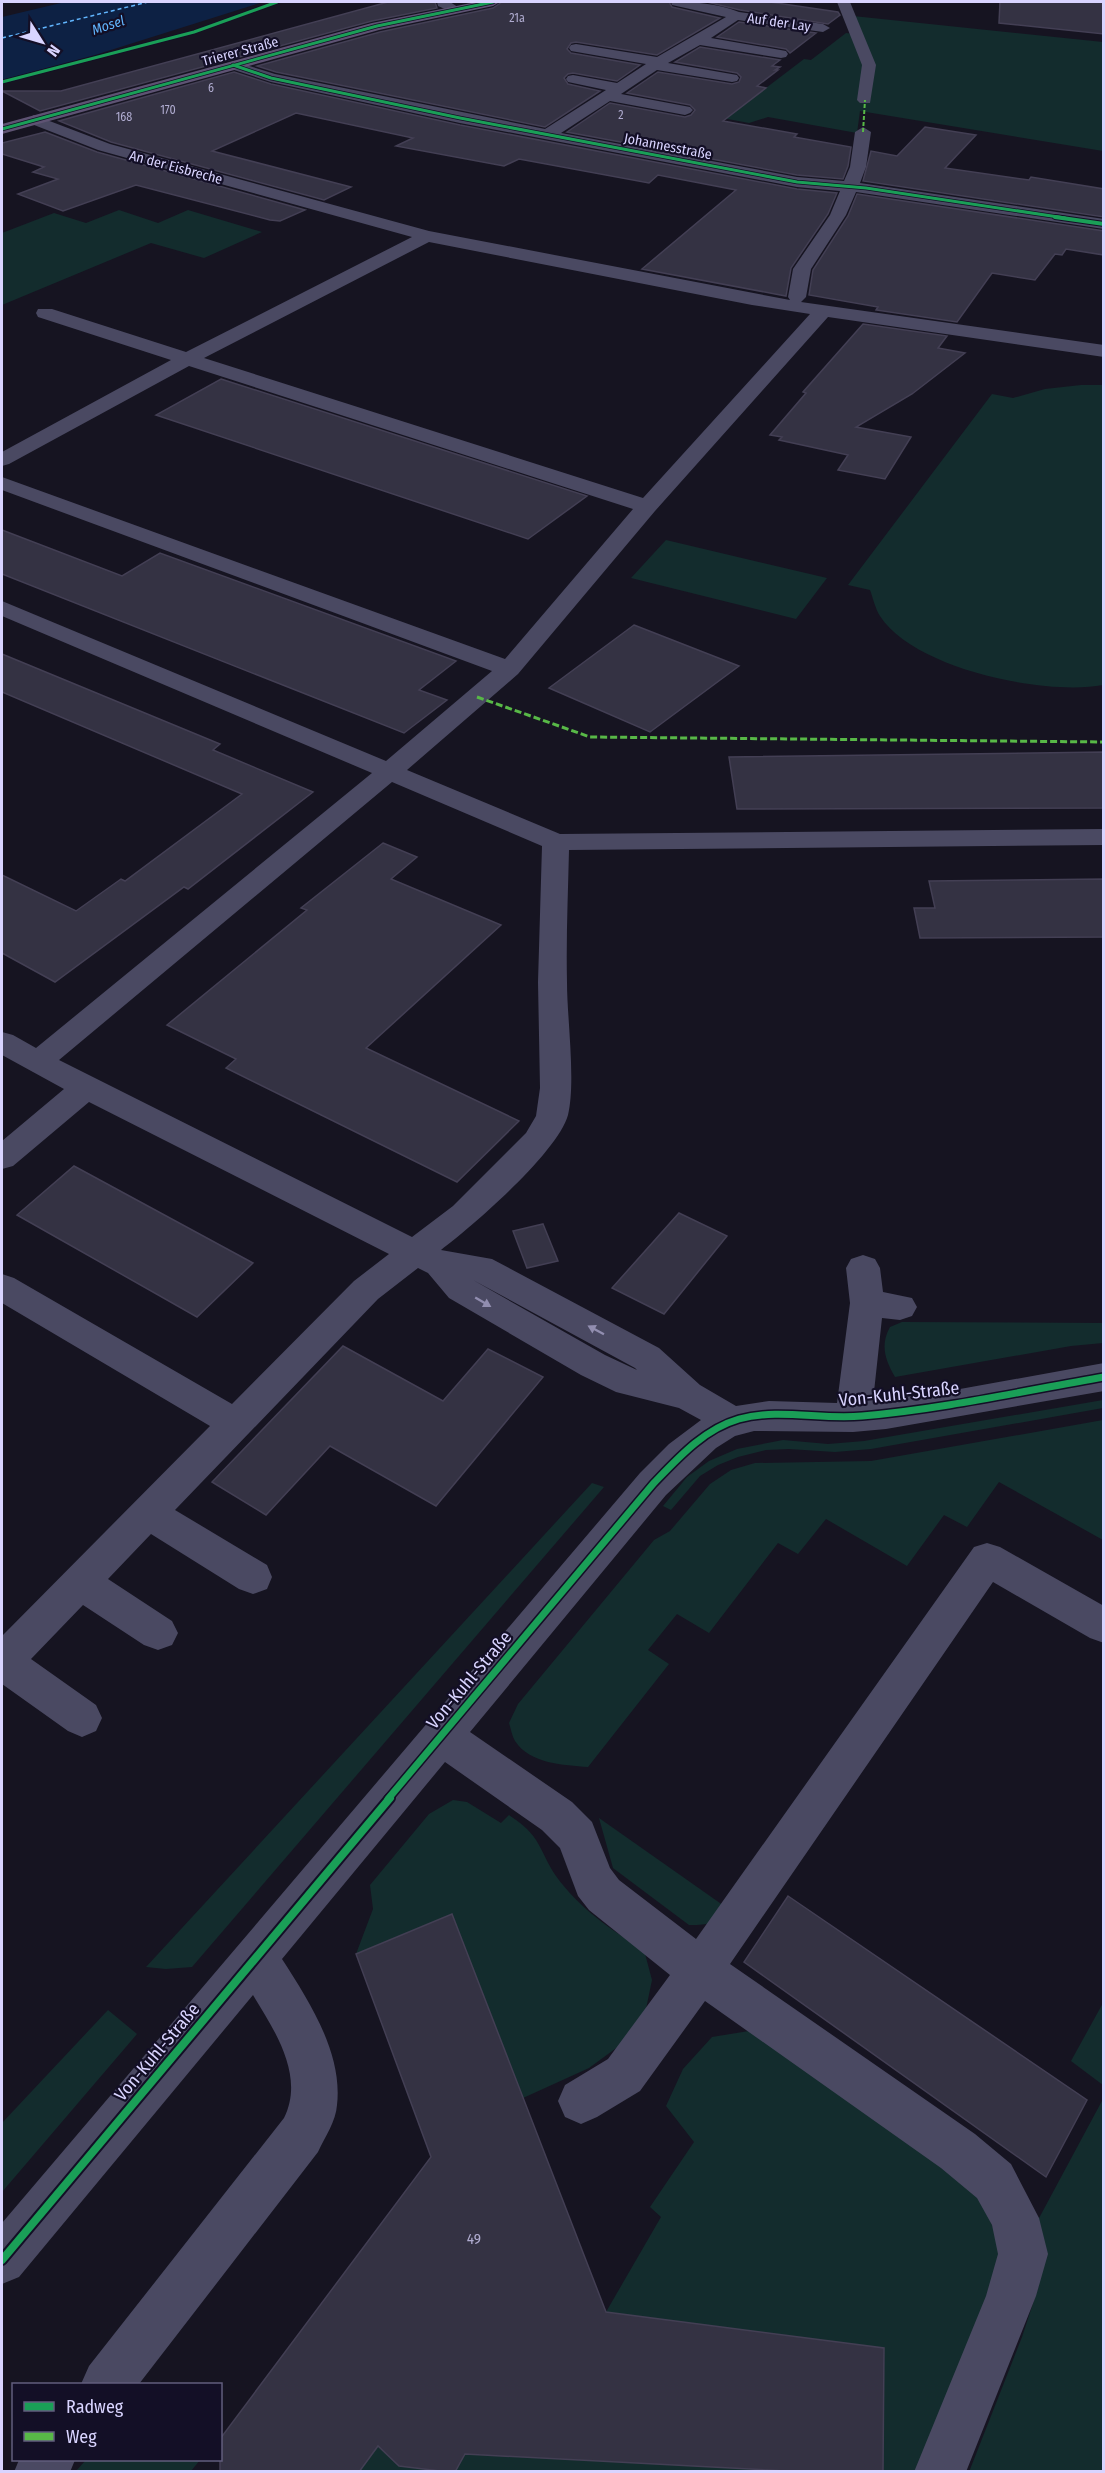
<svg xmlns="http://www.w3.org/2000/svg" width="1105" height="2473" font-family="'Fira Sans Condensed',sans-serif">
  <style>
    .green { fill: #132c2d }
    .water { fill: #0d2144 }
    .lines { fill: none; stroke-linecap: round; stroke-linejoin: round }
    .ferry { stroke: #62b6ff; stroke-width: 1.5; stroke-dasharray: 4 3; stroke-linecap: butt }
    .building { fill: #343243; stroke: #433f54; stroke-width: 1.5 }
    .minor { fill: #4a4962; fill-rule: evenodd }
    .major { fill: #5e5373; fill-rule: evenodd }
    .quiet-far1 { stroke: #58b947; stroke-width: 2; stroke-dasharray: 4 2; stroke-linecap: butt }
    .quiet { stroke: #58b947; stroke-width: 3; stroke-dasharray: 7 3; stroke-linecap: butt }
    .cycleway-far3-casing { stroke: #130f26; stroke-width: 4.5 }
    .cycleway-far2-casing { stroke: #130f26; stroke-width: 6 }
    .cycleway-far1-casing { stroke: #130f26; stroke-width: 10 }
    .cycleway-casing { stroke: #130f26; stroke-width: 12 }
    .cycleway-far3 { stroke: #1a9f57; stroke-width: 3 }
    .cycleway-far2 { stroke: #1a9f57; stroke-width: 4 }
    .cycleway-far1 { stroke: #1a9f57; stroke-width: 7 }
    .cycleway { stroke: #1a9f57; stroke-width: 8 }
    .oneway { fill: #928eb0 }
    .labels { text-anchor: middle; stroke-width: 4.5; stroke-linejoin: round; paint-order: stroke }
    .number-label { font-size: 12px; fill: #b0acd0 }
    .far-street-label { font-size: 14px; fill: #d9d4ff; stroke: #130f26 }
    .far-water-label { font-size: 14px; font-style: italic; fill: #62b6ff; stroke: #130f26 }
    .near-number-label { font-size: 15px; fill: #b0acd0 }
    .near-street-label { font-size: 18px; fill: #d9d4ff; stroke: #130f26 }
  </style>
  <rect width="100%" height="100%" fill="#161421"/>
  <g class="green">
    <polygon points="853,16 1103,42 1103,151 860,111 857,133 768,117 749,123 701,114 749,101 804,59 811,60 846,33 862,35"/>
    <polygon points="119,210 158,223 188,210 262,232 204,258 151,243 2,305 2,233 54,213 86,223"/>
    <path d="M1081,385H1103V685C1045,696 914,669 880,616C875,608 873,598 870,590L848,585L992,394L1013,398L1045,389Z"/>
    <polygon points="666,540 827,578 796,619 631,578"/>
    <path d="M902,1322L1103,1323V1343L1071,1346L895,1377C885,1360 880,1345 890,1327Z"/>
    <polygon points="1103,1400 1103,1408 871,1449 835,1452 789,1449 766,1450 738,1457 718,1465 700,1476 671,1510 663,1506 687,1477 709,1461 737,1449 783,1440 828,1444 864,1441"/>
    <path d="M1103,1420V1540L999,1482L967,1527L944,1515L907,1566L826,1519L798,1554L778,1543L709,1633L677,1614L648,1650L669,1664L588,1767C564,1765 530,1764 515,1741C512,1736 511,1729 509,1723L518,1704L654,1540L670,1531L710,1484L731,1470L755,1463L871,1461Z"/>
    <polygon points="592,1483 604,1487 192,1967 166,1969 146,1967"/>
    <path d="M453,1800L467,1802L501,1823L509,1815C519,1822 529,1829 536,1840C543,1851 548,1865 556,1876C579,1908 611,1930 644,1950L652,1980L646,2009L619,2046L589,2068L523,2098L452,1914L356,1954L373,1909L370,1885L429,1814Z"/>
    <path d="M599,1818L727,1908C715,1924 710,1925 689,1925L613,1868Z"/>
    <polygon points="1103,2003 1104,2085 1103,2085 1071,2061"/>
    <polygon points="108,2010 137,2034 2,2192 2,2123"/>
    <polygon points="755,2030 976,2186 1004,2254 918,2471 883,2471 606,2312 661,2217 650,2207 694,2142 666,2106 683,2069 712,2037"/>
    <polygon points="1103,2099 1103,2471 969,2472 1022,2337 1039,2285 1038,2220"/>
    <polygon points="378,2446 399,2466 448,2472 359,2472"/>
    <polygon points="465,2454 805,2471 455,2472"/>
    <polygon points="86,2460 200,2460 191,2471 76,2471"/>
  </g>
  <polygon class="water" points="65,2 263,2 95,55 2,80 2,17"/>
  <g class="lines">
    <polyline class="ferry" points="2,38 148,2"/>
  </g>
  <g class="building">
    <polygon points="388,2 435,2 437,8 372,21 40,111 2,91 61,91"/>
    <polygon points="502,2 669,2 672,7 720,18 657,55 576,42 571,43 567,49 571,53 640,65 617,81 573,73 568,74 564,78 568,84 600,91 545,127 276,72 257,66 380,32 493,8"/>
    <polygon points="707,2 770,2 838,12 840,15 828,24 740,10"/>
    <polygon points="1000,2 1104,2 1104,34 999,23"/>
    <polygon points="739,22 816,33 790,53 786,49 717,37"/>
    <polygon points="700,47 780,60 772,66 780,67 775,70 778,70 757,86 766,88 723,121 797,134 794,137 851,147 848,166 843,179 797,175 567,132 610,103 685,117 691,115 695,110 690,105 627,93 658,72 732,84 739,82 741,77 737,73 675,62"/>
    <polygon points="234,72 271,84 460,125 797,189 837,193 828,214 791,268 786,296 642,269 736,190 658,175 649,183 519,159 504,166 396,146 413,138 296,113 212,151 351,187 324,200 111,142 59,121"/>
    <polygon points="925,127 976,135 945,168 1029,180 1031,177 1104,189 1104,217 863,181 871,151 897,156"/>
    <polygon points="45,132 97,152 305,210 280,221 270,220 136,185 63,211 18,194 58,179 33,172 44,167 2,154 2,143"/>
    <polygon points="857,194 1104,231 1104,255 1066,249 1062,255 1055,254 1035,280 992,273 957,322 876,310 878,307 809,295 813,270 848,216"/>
    <polygon points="863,324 947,336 938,348 965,353 912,394 856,427 911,437 885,479 838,470 848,455 779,440 782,437 770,435 806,393 803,392"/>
    <polygon points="221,379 587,496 528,539 156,415"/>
    <polygon points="2,530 122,576 160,553 456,661 419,690 447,700 404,733 2,574"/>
    <polygon points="634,625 739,666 650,732 549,688"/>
    <polygon points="2,654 220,744 213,750 313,792 188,889 184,887 55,982 2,953 2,875 76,911 121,879 125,881 242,794 2,692"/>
    <polygon points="1104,752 1104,808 737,809 729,757"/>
    <polygon points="383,843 417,857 391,879 501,925 366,1048 519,1121 457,1182 226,1068 236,1059 167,1025 307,910 301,908"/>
    <polygon points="1104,879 1104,937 920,938 914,908 935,908 929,881"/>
    <polygon points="74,1166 253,1263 197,1317 17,1215"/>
    <polygon points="679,1213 727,1236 664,1314 612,1288"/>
    <polygon points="543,1224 558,1261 527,1268 513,1231"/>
    <polygon points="343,1346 443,1401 488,1349 543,1377 436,1506 330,1446 266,1515 212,1482"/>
    <polygon points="788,1896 1087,2100 1046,2177 744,1962"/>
    <polygon points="452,1914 606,2312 884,2348 883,2472 805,2472 465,2454 455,2472 448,2472 399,2466 378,2446 359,2472 220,2472 220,2439 431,2157 356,1954"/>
  </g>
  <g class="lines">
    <g class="minor">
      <polygon points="437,2 450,2 461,9 454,13 438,6"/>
      <path d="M671,2C695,2 717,3 739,12L823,24L830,28L823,32L738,20L711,38L786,51L788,54L786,57L781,58L700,45L668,63L737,75L739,78L737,81L732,82L657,70L621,94L690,107L693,110L690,113L685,115L610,101L561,133L797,177L844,181L850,167L855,132L863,127L871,132L866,167L860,183L1104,219V229L856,192L846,215L811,269L806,297L801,302L1104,345V357L828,317L655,511L518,674L407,770L560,834L1104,829V845L569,850C568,894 566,938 567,982C567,1019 576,1081 568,1115C558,1152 473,1226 441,1250L492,1259L659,1348L700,1385L736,1406L769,1401L837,1403L850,1303L846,1268L851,1259L863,1255L875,1259L880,1268L883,1292L912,1298L917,1307L912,1316L900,1320L882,1318L873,1401L949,1391L1104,1363V1391L886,1429L853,1432L754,1431L735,1436L716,1448L666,1495L470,1732L572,1802L592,1822L610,1868L619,1880L696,1939L974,1547L987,1543L1000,1547L1104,1606V1643L1090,1638L993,1582L730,1964L975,2134L1011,2164L1039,2218L1048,2254L1036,2296L966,2472H914L986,2296L998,2254L992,2225L977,2198L941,2168L705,2001L640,2091L597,2117L581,2124L565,2117L558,2101L565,2085L608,2059L670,1975L589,1910L578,1896L560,1848L542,1830L445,1762L282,1959C309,2001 343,2053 337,2105C336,2121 325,2137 318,2152L139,2384H81L89,2366L284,2118C305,2076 275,2031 253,1995L19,2277L2,2284V2223L640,1473L669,1444L701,1420L679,1408L616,1392L581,1375L449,1298L428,1273L418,1268L378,1299L175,1510L267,1565L272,1577L267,1589L253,1594L239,1589L151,1534L108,1579L172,1621L178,1633L172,1645L158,1650L144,1645L83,1605L31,1659L96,1705L102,1718L96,1731L82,1737L68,1731L2,1684V1636L210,1426L2,1303V1274L14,1278L232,1404L354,1281L389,1254L89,1102L13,1166L2,1169V1141L64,1089L2,1055V1032L13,1035L36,1048L372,773L2,616V601L386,761L492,671L2,490V477L505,659L633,509L189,366L9,464L2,466V452L171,360L38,317L36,313L38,309H52L186,352L412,237L98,150L29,123L26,120L34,115L39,117L110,144L429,231L790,300L788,297L793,269L830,215L840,191L797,187L460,123L271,82L228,68L226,65L233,61L275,74L545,129L606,90L568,82L566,79L568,76L573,75L617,83L646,64L571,51L569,48L571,45L576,44L657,57L726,17L672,5ZM429,242L752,305L810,314L643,498L204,358ZM392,782L542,846L538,982L540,1088L536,1116L526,1133L453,1206L412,1237L59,1060ZM473,1280L635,1368L637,1370L605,1355Z"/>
      <polygon points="837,2 850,2 876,65 870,103 860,103 857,100 862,65"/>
      <polygon points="19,2460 75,2460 70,2472 14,2472"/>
    </g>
    <polygon class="major" points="476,2 500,2 493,6 379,30 2,134 2,124 372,23"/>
    <polyline class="quiet-far1" points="863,132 865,100"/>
    <polyline class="quiet" points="477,697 590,737 1104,742"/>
    <g class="cycleway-far3-casing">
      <g id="cycleway-far3">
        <polyline points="233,65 271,78 460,118 797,182 866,188 1065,218"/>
        <polyline points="2,82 194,32 277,2"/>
        <polyline points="2,129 377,26 493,2"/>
      </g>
    </g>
    <g class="cycleway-far2-casing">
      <polyline id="cycleway-far2" points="1055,217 1104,224"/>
    </g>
    <g class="cycleway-far1-casing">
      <path id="cycleway-far1" d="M388,1799L653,1484C678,1458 704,1429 739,1419C779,1408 821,1420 862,1416C943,1409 1023,1391 1104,1377"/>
    </g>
    <g class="cycleway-casing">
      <polyline id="cycleway" points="2,2260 390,1798"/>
    </g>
    <use href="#cycleway-far3" class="cycleway-far3"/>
    <use href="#cycleway-far2" class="cycleway-far2"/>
    <use href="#cycleway-far1" class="cycleway-far1"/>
    <use href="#cycleway" class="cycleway"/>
  </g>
  <defs><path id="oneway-solid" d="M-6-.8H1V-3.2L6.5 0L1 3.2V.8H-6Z" transform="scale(1.5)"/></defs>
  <g class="oneway">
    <use href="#oneway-solid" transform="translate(483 1302) rotate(30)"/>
    <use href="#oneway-solid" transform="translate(596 1330) rotate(-152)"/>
  </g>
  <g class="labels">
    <g class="number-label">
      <text x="517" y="22">21a</text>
      <text x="211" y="92">6</text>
      <text x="168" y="114">170</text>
      <text x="621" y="119">2</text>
      <text x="124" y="121">168</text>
    </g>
    <g class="far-street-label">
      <text transform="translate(779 22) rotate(8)" y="5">Auf der Lay</text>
      <text transform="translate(240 51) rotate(-15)" y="5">Trierer Straße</text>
      <text transform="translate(668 146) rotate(11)" y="5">Johannesstraße</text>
      <text transform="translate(176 167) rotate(15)" y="5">An der Eisbreche</text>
    </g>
    <g class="far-water-label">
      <text transform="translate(108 25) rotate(-18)" y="5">Mosel</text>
    </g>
    <g class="near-number-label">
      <text x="474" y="2244">49</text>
    </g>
    <g class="near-street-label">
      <text transform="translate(899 1394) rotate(-6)" y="6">Von-Kuhl-Straße</text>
      <text transform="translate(469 1680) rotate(-50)" y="6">Von-Kuhl-Straße</text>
      <text transform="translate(157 2052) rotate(-50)" y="6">Von-Kuhl-Straße</text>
    </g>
  </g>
  <rect width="1105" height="2473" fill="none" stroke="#d9d4ff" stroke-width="6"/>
  <rect x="12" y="2383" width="210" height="78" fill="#130f26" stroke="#625e7d" stroke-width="1.5"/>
  <rect x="24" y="2402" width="30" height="9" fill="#1a9f57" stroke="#625e7d" stroke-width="1.5"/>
  <text x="66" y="2413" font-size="18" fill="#d9d4ff">Radweg</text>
  <rect x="24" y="2432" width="30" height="9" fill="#58b947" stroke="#625e7d" stroke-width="1.5"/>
  <text x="66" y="2443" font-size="18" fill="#d9d4ff">Weg</text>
  <g transform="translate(42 42) rotate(127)" stroke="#130f26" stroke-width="4.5" paint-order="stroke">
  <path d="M0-4.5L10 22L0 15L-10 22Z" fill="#d9d4ff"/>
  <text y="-9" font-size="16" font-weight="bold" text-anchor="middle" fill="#d9d4ff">N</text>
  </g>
</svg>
